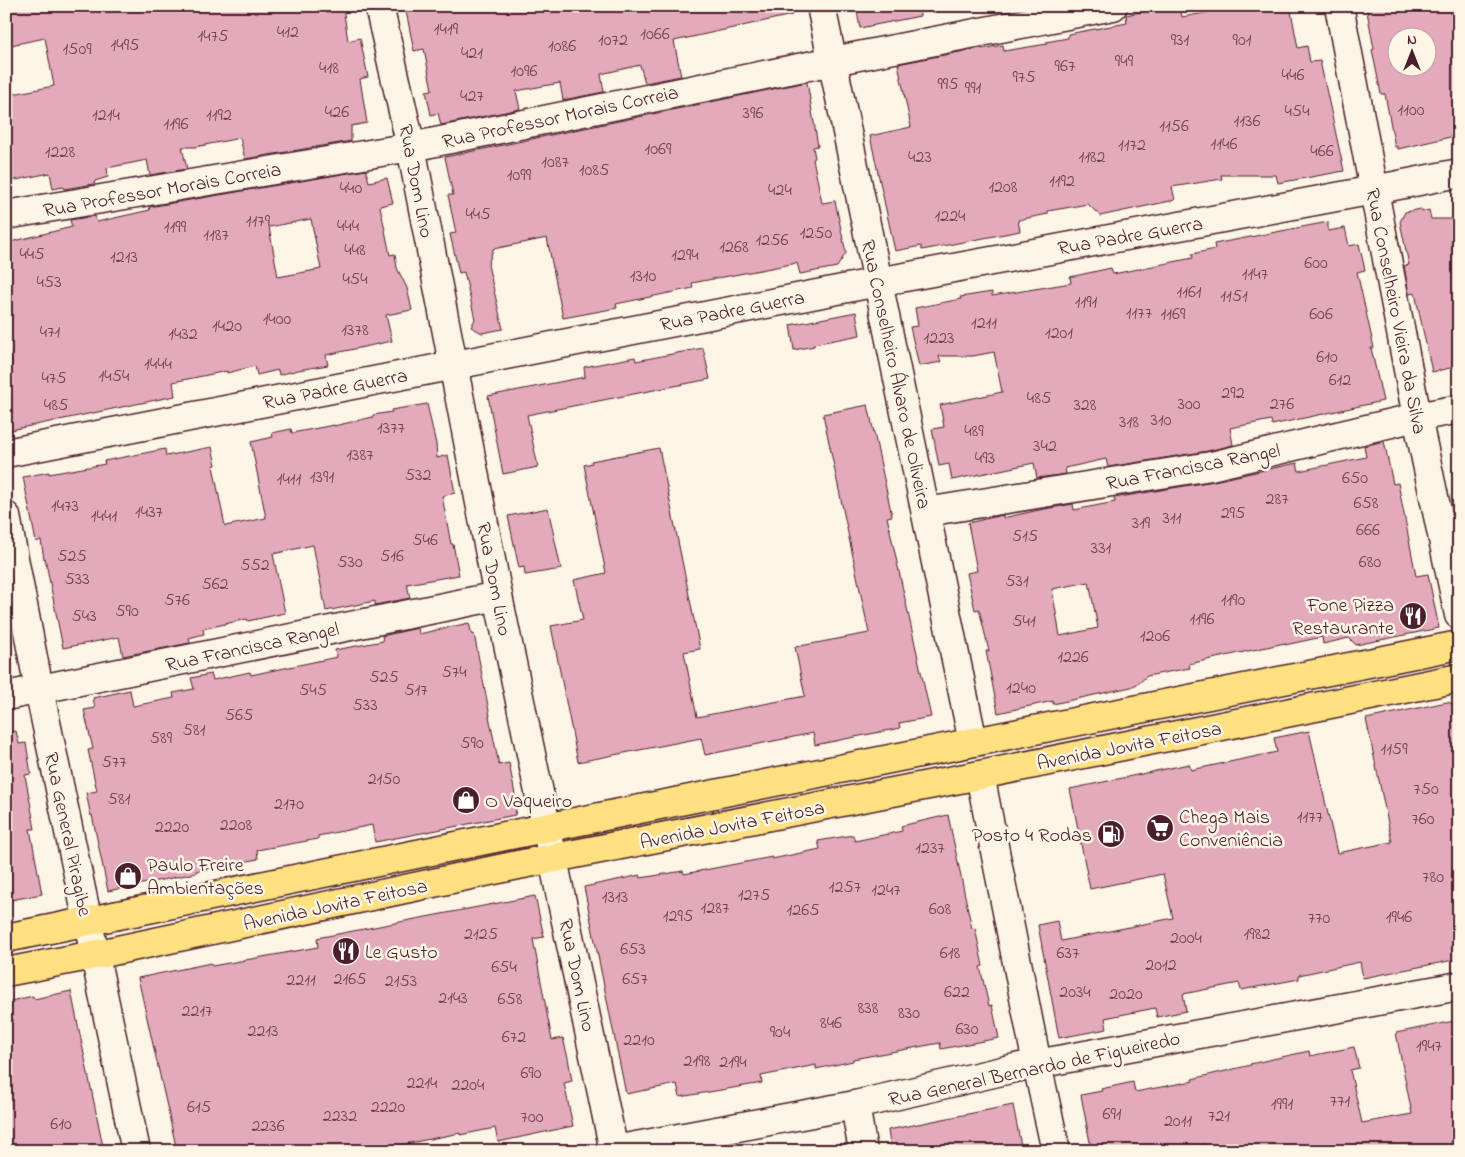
<svg xmlns="http://www.w3.org/2000/svg" width="1465" height="1157" font-family="'Indie Flower',sans-serif">
  <style>
    .building { fill: #e3aabc; stroke: #4a1f2b; fill-rule: evenodd }
    .lines { fill: none; stroke-linecap: round; stroke-linejoin: round }
    .street-casing { stroke: #4a1f2b; stroke-width: 31 }
    .secondary-casing { stroke: #4a1f2b; stroke-width: 31 }
    .primary-casing { stroke: #4a1f2b; stroke-width: 31 }
    .street { stroke: #fcf5e5; stroke-width: 28 }
    .secondary { stroke: #fcf5e5; stroke-width: 28 }
    .primary { stroke: #fde080; stroke-width: 28 }
    .labels { text-anchor: middle; stroke-width: 5; stroke-linejoin: round; paint-order: stroke }
    .number-label { font-size: 18px; fill: #70424f }
    .street-label { font-size: 20px; fill: #4a1f2b; stroke: #fcf5e5 }
    .poi-label { font-size: 20px; fill: #4a1f2b; stroke: #fcf5e5; text-anchor: start }
  </style>
  <rect width="100%" height="100%" fill="#fcf5e5"/>
  <filter id="ink" filterUnits="userSpaceOnUse"><feTurbulence type="fractalNoise" baseFrequency=".02" numOctaves="2"/><feDisplacementMap in="SourceGraphic" scale="10" xChannelSelector="R" yChannelSelector="G"/><feConvolveMatrix kernelMatrix="1 2 1 2 8 2 1 2 1" color-interpolation-filters="sRGB"/></filter>
  <g filter="url(#ink)">
    <g class="building">
      <polygon points="25,6 343,6 348,41 360,38 368,77 360,79 367,123 351,126 351,141 245,159 240,138 195,147 182,147 187,169 150,175 147,160 107,168 108,177 95,181 94,184 64,189 63,187 53,189 50,173 6,182 6,108 11,107 8,95 54,86 45,38 6,46 6,10"/>
      <polygon points="405,6 625,6 625,9 644,6 792,6 792,15 674,41 681,76 645,83 640,65 601,74 604,92 563,100 560,83 516,91 520,109 441,125 438,113 431,115 426,91 432,90 424,49 414,51"/>
      <polygon points="856,6 919,6 920,16 860,28"/>
      <polygon points="1169,6 1180,6 1182,17 1245,6 1290,6 1298,48 1307,46 1310,62 1320,61 1344,171 1278,183 1276,175 1221,175 1222,179 1172,187 1175,200 1100,216 1088,204 1048,211 1048,214 1018,220 1020,231 922,250 921,246 895,251 870,136 911,127 898,64 980,48 981,49 1003,45 1004,51 1047,44 1046,42 1068,38 1068,34 1127,23 1126,15"/>
      <path d="M1366,6H1448L1450,14L1459,12V135L1398,149V147H1395L1385,94H1381L1377,74L1372,50L1374,49ZM1398,38H1428V68H1398Z"/>
      <polygon points="807,82 818,146 813,147 815,158 813,159 822,203 835,201 846,253 837,267 800,274 797,263 692,283 693,288 616,304 617,308 563,318 547,238 493,249 488,265 503,329 482,333 471,327 475,319 464,272 459,273 450,234 456,233 448,195 453,195 445,157"/>
      <path d="M366,170L369,182L387,178L393,203L380,206L390,255L395,254L397,268L407,288L412,310L386,315L392,341L326,355L328,365L298,370L279,375L278,370L257,375L255,366L227,373V371L173,382L175,396L11,430L6,407V401L12,400L6,369V366L12,364L6,336V243L72,227L70,220L95,216L97,222L150,210L149,207ZM311,219L321,269L278,277L269,227Z"/>
      <polygon points="1421,209 1422,212 1429,210 1431,219 1459,219 1459,366 1432,372 1415,293 1409,294 1404,266 1409,265 1400,222 1405,212"/>
      <polygon points="1328,222 1328,231 1345,228 1349,246 1359,244 1365,270 1357,272 1374,348 1371,348 1383,401 1272,425 1271,420 1230,428 1233,445 1208,451 1108,467 1106,459 1065,468 1066,474 1037,478 1034,463 952,480 949,464 939,466 932,429 944,427 940,405 1002,392 994,352 973,356 939,356 941,362 919,366 910,327 918,326 915,308 961,299 960,297 992,292 992,296 1071,283 1070,277 1111,268 1113,274 1193,258 1192,254 1215,249 1214,244"/>
      <polygon points="856,312 860,335 814,344 814,346 794,350 790,325"/>
      <polygon points="703,348 710,379 527,415 538,467 503,474 488,396 585,377 584,367 635,357 636,361"/>
      <polygon points="427,404 436,444 437,458 448,455 455,493 442,496 451,544 453,544 459,575 407,584 410,598 375,605 375,601 326,611 313,545 273,554 285,613 248,621 247,619 203,629 204,634 189,638 190,643 123,656 119,637 63,648 45,558 44,559 41,540 36,542 23,477 49,472 49,474 105,464 104,461 165,449 166,456 212,447 216,465 213,466 225,526 266,518 251,442 273,437 272,433 291,429 292,433 334,425 334,426 373,417 373,415 392,412 391,410"/>
      <polygon points="868,405 892,516 887,517 931,717 899,723 900,728 815,745 813,733 705,755 701,738 578,762 551,626 583,620 574,580 606,573 584,465 592,463 591,461 659,448 700,649 684,652 697,717 805,696 795,647 869,633 823,414"/>
      <path d="M1384,441L1393,484L1398,483L1416,576L1428,574L1439,628L1356,645L1349,638L1323,644L1322,637L1285,645V643L1189,664L1190,668L1147,676L1139,683L1131,687L1053,704V701L998,713L986,651H989L979,609L975,610L967,573L977,571L968,523L998,516L1003,515V518L1039,510L1073,504L1074,510L1115,502L1114,498L1214,481L1297,463L1299,471L1366,457L1364,446ZM1089,582L1098,628L1060,636L1052,589Z"/>
      <polygon points="548,508 561,569 525,575 524,567 519,568 508,516"/>
      <polygon points="469,623 472,635 474,634 490,716 489,716 499,765 509,763 517,805 515,815 375,842 372,825 318,836 318,839 257,850 258,859 196,871 196,873 108,891 92,815 91,816 86,793 97,791 88,750 93,749 84,710 95,708 93,698 130,690 133,706 174,698 173,693 194,689 191,678 211,674 213,680 250,672 251,675 337,657 335,650 383,641 382,636 418,628 419,634"/>
      <polygon points="1447,702 1457,705 1459,712 1459,959 1363,978 1360,962 1299,975 1299,979 1241,990 1239,983 1183,994 1186,1011 1157,1017 1155,1008 1105,1018 1107,1029 1059,1038 1038,925 1057,921 1061,941 1173,918 1163,874 1090,889 1070,789 1189,764 1191,770 1277,752 1274,738 1309,731 1337,853 1392,842 1366,719"/>
      <polygon points="16,731 19,744 26,743 31,774 25,775 35,829 30,829 42,894 6,901 6,732"/>
      <polygon points="948,815 972,929 975,928 983,966 980,967 989,1006 992,1005 999,1038 941,1049 940,1043 853,1059 853,1061 816,1069 816,1065 761,1076 762,1083 680,1097 677,1084 626,1094 584,887 640,875 641,878 683,871 684,874 772,857 772,859 820,849 818,841 853,835 855,841 902,831 901,826"/>
      <polygon points="535,896 544,937 533,939 552,1040 563,1038 568,1058 572,1081 564,1083 573,1126 498,1142 495,1128 460,1135 460,1133 370,1151 177,1151 138,978 211,963 212,966 318,947 317,938"/>
      <polygon points="71,991 104,1151 6,1151 6,1002 33,996 34,999"/>
      <polygon points="1459,1020 1459,1151 1206,1151 1204,1144 1171,1151 1105,1151 1104,1145 1091,1148 1081,1095 1102,1091 1101,1089 1133,1082 1135,1092 1193,1081 1192,1079 1251,1065 1250,1064 1309,1051 1310,1056 1354,1047 1359,1068 1350,1070 1362,1123 1412,1114 1396,1033"/>
      <polygon points="1013,1105 1022,1151 891,1151 888,1130"/>
    </g>
    <g class="lines">
      <g class="street-casing">
        <g id="street">
          <polyline points="379,6 411,147 498,596 614,1151"/>
          <polyline points="821,6 973,742"/>
          <polyline points="1339,6 1417,417 1459,615"/>
          <polyline points="6,215 411,147 833,61 1113,6"/>
          <polyline points="6,453 878,282 1374,190 1459,173"/>
          <polyline points="926,512 1211,466 1417,417 1459,409"/>
          <polyline points="6,516 39,689 136,1151"/>
          <polyline points="6,696 498,596"/>
          <polyline points="980,775 1037,1064 1056,1151"/>
          <polyline points="855,1105 863,1151"/>
        </g>
      </g>
      <g class="secondary-casing">
        <polyline id="secondary" points="609,1151 855,1105 1015,1068 1459,986"/>
      </g>
      <g class="primary-casing">
        <g id="primary">
          <polyline points="6,938 510,835 1459,645"/>
          <polyline points="6,972 94,955 518,865 980,775 1459,678"/>
        </g>
      </g>
      <use href="#street" class="street"/>
      <use href="#secondary" class="secondary"/>
      <use href="#primary" class="primary"/>
    </g>
  </g>
  <defs>
    <g id="restaurant-disc" transform="scale(1.4375)"><circle r="9.5" fill="#4a1f2b" stroke="#fcf5e5"/><path d="M-5-6h1v4h1v-4h1v4h1v-4h1v5L-1.5 .5V6h-2V.5L-5-1ZM5-6V6H3V1.5H1.5Q1.5-4 5-6Z" fill="#fff"/></g>
    <g id="shop-disc" transform="scale(1.4375)"><circle r="9.5" fill="#4a1f2b" stroke="#fcf5e5"/><path d="M-5-2.5h2.3a2.7 3.5 0 0 1 5.4 0H5L5.5 6h-11ZM-1.5-2.5h3a1.5 2.3 0 0 0-3 0Z" fill="#fff"/></g>
    <g id="supermarket-disc" transform="scale(1.4375)"><circle r="9.5" fill="#4a1f2b" stroke="#fcf5e5"/><path d="M-6-5.5h2.5l.6 2H6L4.5 2H-2.5L-4.4-4H-6ZM-1.5 3.2a1.3 1.3 0 1 0 .1 0ZM3 3.2a1.3 1.3 0 1 0 .1 0Z" fill="#fff"/></g>
    <g id="fuel-disc" transform="scale(1.4375)"><circle r="9.5" fill="#4a1f2b" stroke="#fcf5e5"/><path d="M-5.5-6h7V0h2V4h1.3V-2.5L3-4.5l.8-.8L6-3V5H2.5V1h-1V6h-7ZM-4.2-4.7v3.2H.2V-4.7Z" fill="#fff"/></g>
  </defs>
  <g fill-rule="evenodd">
    <use href="#restaurant-disc" x="1413" y="616"/>
    <use href="#shop-disc" x="466" y="800"/>
    <use href="#supermarket-disc" x="1160" y="828"/>
    <use href="#fuel-disc" x="1111" y="834"/>
    <use href="#shop-disc" x="128" y="876"/>
    <use href="#restaurant-disc" x="346" y="951"/>
  </g>
  <g class="labels">
    <g class="number-label">
      <text x="446" y="34">1419</text>
      <text x="288" y="37">412</text>
      <text x="655" y="39">1066</text>
      <text x="213" y="41">1475</text>
      <text x="613" y="45">1072</text>
      <text x="1180" y="45">931</text>
      <text x="1242" y="45">901</text>
      <text x="125" y="50">1495</text>
      <text x="562" y="51">1086</text>
      <text x="77" y="54">1509</text>
      <text x="472" y="58">421</text>
      <text x="1124" y="66">949</text>
      <text x="1065" y="71">967</text>
      <text x="329" y="73">418</text>
      <text x="524" y="76">1096</text>
      <text x="1293" y="80">446</text>
      <text x="1024" y="82">975</text>
      <text x="948" y="89">995</text>
      <text x="973" y="93">991</text>
      <text x="472" y="101">427</text>
      <text x="1411" y="115">1100</text>
      <text x="1297" y="116">454</text>
      <text x="337" y="117">426</text>
      <text x="753" y="118">396</text>
      <text x="106" y="120">1214</text>
      <text x="219" y="120">1192</text>
      <text x="1247" y="126">1136</text>
      <text x="176" y="129">1196</text>
      <text x="1174" y="131">1156</text>
      <text x="1224" y="149">1146</text>
      <text x="1132" y="150">1172</text>
      <text x="658" y="154">1069</text>
      <text x="1322" y="156">466</text>
      <text x="60" y="157">1228</text>
      <text x="920" y="162">423</text>
      <text x="1092" y="162">1182</text>
      <text x="555" y="167">1087</text>
      <text x="594" y="175">1085</text>
      <text x="519" y="180">1099</text>
      <text x="1062" y="186">1192</text>
      <text x="1003" y="192">1208</text>
      <text x="351" y="193">440</text>
      <text x="780" y="195">424</text>
      <text x="478" y="219">445</text>
      <text x="950" y="221">1224</text>
      <text x="258" y="226">1179</text>
      <text x="348" y="231">444</text>
      <text x="175" y="232">1199</text>
      <text x="816" y="238">1250</text>
      <text x="216" y="240">1187</text>
      <text x="772" y="245">1256</text>
      <text x="734" y="252">1268</text>
      <text x="355" y="255">448</text>
      <text x="32" y="259">445</text>
      <text x="685" y="260">1294</text>
      <text x="124" y="262">1213</text>
      <text x="1316" y="268">600</text>
      <text x="1255" y="279">1147</text>
      <text x="643" y="281">1310</text>
      <text x="355" y="284">454</text>
      <text x="49" y="287">453</text>
      <text x="1189" y="297">1161</text>
      <text x="1234" y="301">1151</text>
      <text x="1086" y="307">1191</text>
      <text x="1139" y="318">1177</text>
      <text x="1173" y="319">1169</text>
      <text x="1321" y="319">606</text>
      <text x="277" y="324">1400</text>
      <text x="984" y="328">1211</text>
      <text x="227" y="331">1420</text>
      <text x="355" y="335">1378</text>
      <text x="50" y="337">471</text>
      <text x="1059" y="338">1201</text>
      <text x="183" y="339">1432</text>
      <text x="939" y="343">1223</text>
      <text x="1327" y="362">610</text>
      <text x="158" y="369">1444</text>
      <text x="114" y="381">1454</text>
      <text x="54" y="383">475</text>
      <text x="1340" y="385">612</text>
      <text x="1233" y="398">292</text>
      <text x="1039" y="403">485</text>
      <text x="1189" y="409">300</text>
      <text x="1282" y="409">276</text>
      <text x="56" y="410">485</text>
      <text x="1085" y="410">328</text>
      <text x="1161" y="425">310</text>
      <text x="1129" y="427">318</text>
      <text x="391" y="433">1377</text>
      <text x="974" y="436">489</text>
      <text x="1045" y="451">342</text>
      <text x="360" y="460">1387</text>
      <text x="985" y="463">493</text>
      <text x="418" y="480">532</text>
      <text x="322" y="482">1391</text>
      <text x="1355" y="483">650</text>
      <text x="289" y="484">1411</text>
      <text x="1277" y="504">287</text>
      <text x="1366" y="508">658</text>
      <text x="65" y="511">1473</text>
      <text x="149" y="517">1437</text>
      <text x="1233" y="518">295</text>
      <text x="104" y="521">1441</text>
      <text x="1172" y="523">311</text>
      <text x="1141" y="528">319</text>
      <text x="1368" y="535">666</text>
      <text x="1025" y="541">515</text>
      <text x="425" y="545">546</text>
      <text x="1101" y="553">331</text>
      <text x="72" y="561">525</text>
      <text x="392" y="561">516</text>
      <text x="350" y="567">530</text>
      <text x="1370" y="567">680</text>
      <text x="255" y="570">552</text>
      <text x="77" y="584">533</text>
      <text x="1017" y="586">531</text>
      <text x="215" y="589">562</text>
      <text x="177" y="605">576</text>
      <text x="1233" y="605">1190</text>
      <text x="127" y="616">590</text>
      <text x="84" y="621">543</text>
      <text x="1202" y="624">1196</text>
      <text x="1024" y="626">541</text>
      <text x="1155" y="641">1206</text>
      <text x="1073" y="662">1226</text>
      <text x="454" y="677">574</text>
      <text x="384" y="682">525</text>
      <text x="1021" y="693">1240</text>
      <text x="313" y="695">545</text>
      <text x="416" y="695">517</text>
      <text x="365" y="710">533</text>
      <text x="239" y="720">565</text>
      <text x="194" y="735">581</text>
      <text x="161" y="743">589</text>
      <text x="472" y="748">590</text>
      <text x="1394" y="754">1159</text>
      <text x="114" y="767">577</text>
      <text x="384" y="784">2150</text>
      <text x="1426" y="794">750</text>
      <text x="119" y="804">581</text>
      <text x="289" y="809">2170</text>
      <text x="1310" y="822">1177</text>
      <text x="1423" y="824">760</text>
      <text x="236" y="830">2208</text>
      <text x="172" y="832">2220</text>
      <text x="930" y="853">1237</text>
      <text x="1433" y="882">780</text>
      <text x="845" y="892">1257</text>
      <text x="886" y="895">1247</text>
      <text x="754" y="900">1275</text>
      <text x="615" y="902">1313</text>
      <text x="715" y="913">1287</text>
      <text x="940" y="914">608</text>
      <text x="803" y="915">1265</text>
      <text x="678" y="921">1295</text>
      <text x="1399" y="922">1946</text>
      <text x="1319" y="923">770</text>
      <text x="481" y="939">2125</text>
      <text x="1257" y="939">1982</text>
      <text x="1186" y="943">2004</text>
      <text x="633" y="954">653</text>
      <text x="950" y="958">618</text>
      <text x="1068" y="958">637</text>
      <text x="1161" y="970">2012</text>
      <text x="504" y="972">654</text>
      <text x="350" y="984">2165</text>
      <text x="635" y="984">657</text>
      <text x="301" y="985">2211</text>
      <text x="401" y="986">2153</text>
      <text x="957" y="997">622</text>
      <text x="1075" y="997">2034</text>
      <text x="1126" y="999">2020</text>
      <text x="453" y="1003">2143</text>
      <text x="510" y="1004">658</text>
      <text x="868" y="1013">838</text>
      <text x="197" y="1016">2217</text>
      <text x="909" y="1018">830</text>
      <text x="831" y="1028">846</text>
      <text x="967" y="1034">630</text>
      <text x="263" y="1036">2213</text>
      <text x="780" y="1037">904</text>
      <text x="514" y="1042">672</text>
      <text x="639" y="1045">2210</text>
      <text x="1429" y="1051">1947</text>
      <text x="697" y="1066">2198</text>
      <text x="733" y="1067">2194</text>
      <text x="531" y="1078">690</text>
      <text x="422" y="1088">2214</text>
      <text x="468" y="1090">2204</text>
      <text x="1340" y="1106">771</text>
      <text x="1282" y="1109">1991</text>
      <text x="199" y="1112">615</text>
      <text x="388" y="1112">2220</text>
      <text x="1112" y="1119">691</text>
      <text x="340" y="1121">2232</text>
      <text x="1219" y="1121">721</text>
      <text x="532" y="1122">700</text>
      <text x="1178" y="1126">2011</text>
      <text x="61" y="1129">610</text>
      <text x="268" y="1131">2236</text>
    </g>
    <g class="street-label">
      <text transform="translate(560 116) rotate(-12)" y="7">Rua Professor Morais Correia</text>
      <text transform="translate(417 181) rotate(79)" y="7">Rua Dom Lino</text>
      <text transform="translate(162 189) rotate(-10)" y="7">Rua Professor Morais Correia</text>
      <text transform="translate(1130 235) rotate(-10)" y="7">Rua Padre Guerra</text>
      <text transform="translate(732 310) rotate(-11)" y="7">Rua Padre Guerra</text>
      <text transform="translate(1397 311) rotate(79)" y="7">Rua Conselheiro Vieira da Silva</text>
      <text transform="translate(897 374) rotate(78)" y="7">Rua Conselheiro Álvaro de Oliveira</text>
      <text transform="translate(335 388) rotate(-11)" y="7">Rua Padre Guerra</text>
      <text transform="translate(1193 466) rotate(-11)" y="7">Rua Francisca Rangel</text>
      <text transform="translate(495 579) rotate(79)" y="7">Rua Dom Lino</text>
      <text transform="translate(252 646) rotate(-12)" y="7">Rua Francisca Rangel</text>
      <text transform="translate(1129 745) rotate(-11)" y="7">Avenida Jovita Feitosa</text>
      <text transform="translate(732 824) rotate(-11)" y="7">Avenida Jovita Feitosa</text>
      <text transform="translate(69 834) rotate(78)" y="7">Rua General Piragibe</text>
      <text transform="translate(335 904) rotate(-12)" y="7">Avenida Jovita Feitosa</text>
      <text transform="translate(578 975) rotate(78)" y="7">Rua Dom Lino</text>
      <text transform="translate(1034 1068) rotate(-12)" y="7">Rua General Bernardo de Figueiredo</text>
    </g>
    <g class="poi-label">
      <text x="1394" y="611" text-anchor="end">Fone Pizza<tspan x="1394" dy="23">Restaurante</tspan></text>
      <text x="485" y="807">O Vaqueiro</text>
      <text x="1179" y="823">Chega Mais<tspan x="1179" dy="23">Conveniência</tspan></text>
      <text x="1092" y="841" text-anchor="end">Posto 4 Rodas</text>
      <text x="147" y="871">Paulo Freire<tspan x="147" dy="23">Ambientações</tspan></text>
      <text x="365" y="958">Le Gusto</text>
    </g>
  </g>
  <rect width="1465" height="1157" fill="none" stroke="#fcf5e5" stroke-width="25"/>
  <rect x="12" y="12" width="1440" height="1132" fill="none" stroke="#4a1f2b" stroke-width="2" filter="url(#ink)"/>
  <g transform="translate(1412 52)"><circle r="24" fill="#fcf5e5" stroke="#b59f9b"/>
  <path d="M0-4L9 19L0 12L-9 19Z" fill="#4a1f2b"/>
  <text y="-8" font-size="14" font-weight="bold" text-anchor="middle" fill="#4a1f2b">N</text>
  </g>
</svg>
